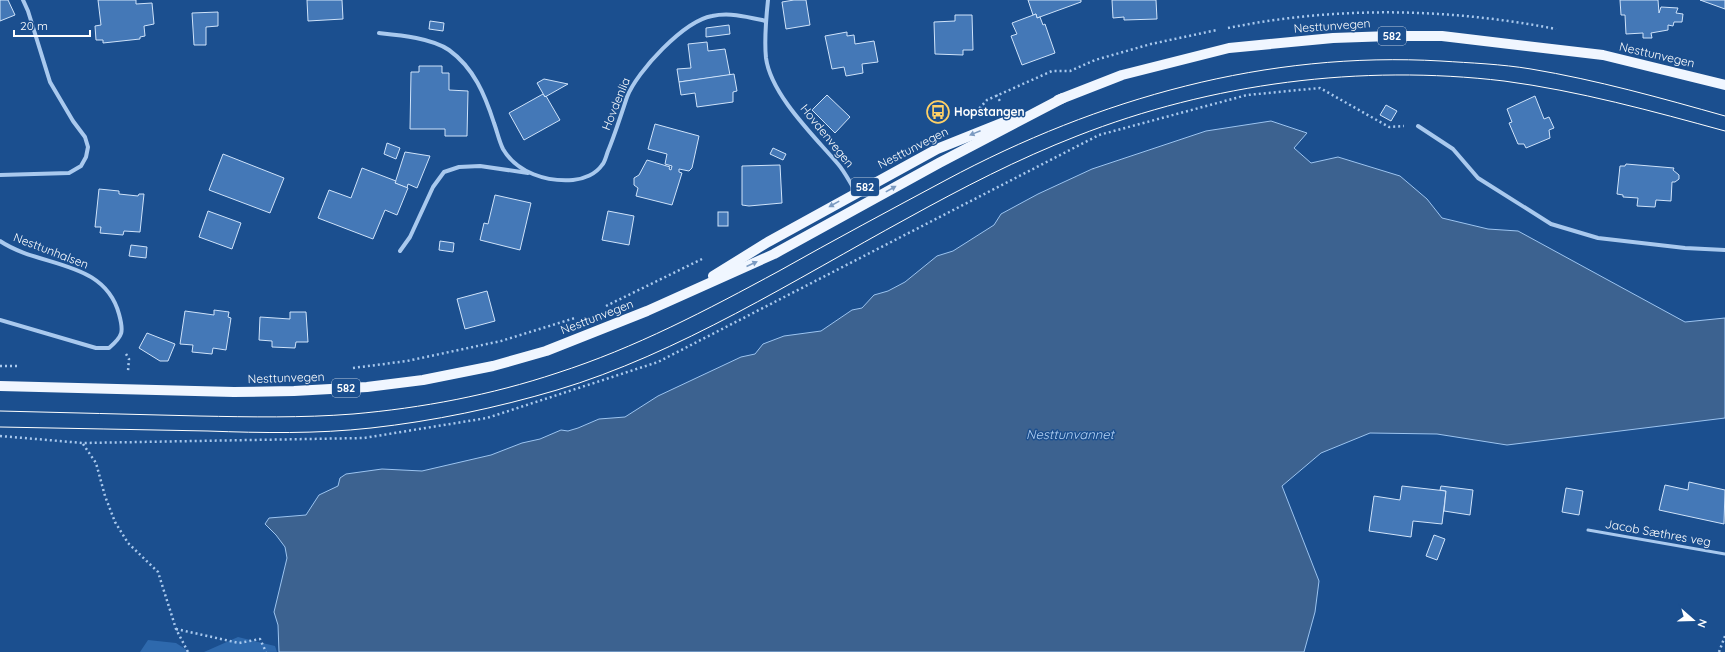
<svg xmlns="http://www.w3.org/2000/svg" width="1725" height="652" font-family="Quicksand,sans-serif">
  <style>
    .green { fill: #2e69ad }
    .water { fill: #3c6290; stroke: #9cc4f0 }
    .building { fill: #4478b7; stroke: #cfe3fa }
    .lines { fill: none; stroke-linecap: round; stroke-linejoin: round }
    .path { stroke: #a9c9ee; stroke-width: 2.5; stroke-dasharray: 2 3; stroke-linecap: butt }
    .service { stroke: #a9c9ee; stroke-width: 3 }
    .minor { stroke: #a9c9ee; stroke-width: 4 }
    .primary { stroke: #f0f6ff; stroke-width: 10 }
    .tram { stroke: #fff; stroke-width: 1 }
    .oneway { fill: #7b9ac1 }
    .labels { text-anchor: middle; stroke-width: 3; stroke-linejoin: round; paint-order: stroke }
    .shield { fill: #1b4f8f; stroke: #bbcadd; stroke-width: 1 }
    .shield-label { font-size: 11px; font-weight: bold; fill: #fff }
    .street-label { font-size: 12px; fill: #fff; stroke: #1b4f8f }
    .poi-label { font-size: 12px; font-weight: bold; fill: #fff; stroke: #1b4f8f; text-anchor: start }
    .water-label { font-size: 13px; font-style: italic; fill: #b5d3f5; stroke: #1b4f8f }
  </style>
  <rect width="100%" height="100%" fill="#1b4f8f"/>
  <g class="green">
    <polygon points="238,637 275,646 277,652 204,652"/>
    <polygon points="148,640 176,643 190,652 140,652"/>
  </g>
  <polygon class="water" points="1271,121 1307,133 1294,148 1311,163 1338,157 1400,176 1427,199 1442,218 1488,229 1518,231 1685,322 1725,318 1725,418 1507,445 1437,434 1370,433 1321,453 1282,486 1319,581 1315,612 1304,652 279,652 278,625 274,612 287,558 285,547 276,535 265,524 269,518 306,515 319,495 338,486 340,478 346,474 382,469 422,471 491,455 522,443 540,439 561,430 568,431 578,428 599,419 625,417 658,396 741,357 755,354 763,344 784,336 821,331 852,310 862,308 874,295 888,291 905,282 937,256 953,251 994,225 1001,214 1038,194 1092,169 1206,131"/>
  <g class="building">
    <polygon points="0,0 8,0 15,15 0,21"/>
    <polygon points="98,0 136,0 136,4 152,3 154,24 144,26 145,36 140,37 140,39 103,43 103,40 96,40 95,26 101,25"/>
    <polygon points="307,0 342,0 343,19 308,21"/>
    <polygon points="794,0 806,0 810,25 786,29 782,2"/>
    <polygon points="1028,0 1081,0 1081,2 1037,18 1036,14 1033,15"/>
    <polygon points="1112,0 1156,0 1157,19 1124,20 1124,17 1113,18"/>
    <polygon points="1620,0 1658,0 1659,13 1661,7 1678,8 1676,13 1683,14 1682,22 1674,22 1673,26 1668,25 1668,30 1651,33 1652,38 1643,38 1643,33 1626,34 1625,15 1621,15"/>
    <polygon points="1700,0 1725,0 1725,9"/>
    <polygon points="218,12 218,26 206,27 206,45 194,45 192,13"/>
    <polygon points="1036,14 1037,18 1040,17 1043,25 1045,24 1055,53 1022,65 1011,36 1017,34 1012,23"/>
    <polygon points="955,15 972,15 973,50 963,50 963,55 935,54 934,22 955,21"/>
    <polygon points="430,21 444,23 443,31 429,29"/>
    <polygon points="729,25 730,34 706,37 706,28"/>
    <polygon points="847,32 847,36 854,35 855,44 874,41 878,62 862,64 863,73 846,76 844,67 832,69 825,36"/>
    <polygon points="707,42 708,51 725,49 730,75 679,82 677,69 691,68 688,44"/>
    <polygon points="419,66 442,66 442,73 449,73 449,90 468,91 467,136 445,136 445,129 410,129 411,72 419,72"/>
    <polygon points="734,74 737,91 733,92 733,102 697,107 695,93 681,95 679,82"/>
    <polygon points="544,79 568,84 545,97 537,83"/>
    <polygon points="543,94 545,97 546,96 560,120 524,140 509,113"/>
    <polygon points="827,95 850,117 835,133 812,110"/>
    <polygon points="1535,96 1544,119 1549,117 1554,128 1549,130 1550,138 1526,148 1524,144 1518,144 1509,123 1512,122 1507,109"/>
    <polygon points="1386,105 1397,111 1391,121 1380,115"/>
    <polygon points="655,124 699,136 692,168 689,171 679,169 679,172 682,173 672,205 636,196 638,188 634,185 634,178 639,175 647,160 670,167 669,169 671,170 672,166 665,164 667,154 648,149"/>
    <polygon points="387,143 400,148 396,159 384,154"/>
    <polygon points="773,148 786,154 783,160 770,154"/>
    <polygon points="405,152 430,156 417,188 408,184 407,188 395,183"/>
    <polygon points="223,154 284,178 270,213 209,190"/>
    <polygon points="1626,164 1674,168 1673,170 1679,175 1679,179 1675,182 1672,182 1671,201 1656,200 1655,207 1637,206 1638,198 1623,197 1623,195 1617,194 1620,166 1625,166"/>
    <polygon points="780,165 782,203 749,206 742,205 742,166"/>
    <polygon points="362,168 396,181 395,183 408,188 397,215 385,210 373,239 318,218 329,190 351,198"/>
    <polygon points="99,189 119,191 119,194 138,196 139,194 144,194 140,232 124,231 123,235 100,233 101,227 95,227"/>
    <polygon points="495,195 531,203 520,250 480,240 484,223 488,224"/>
    <polygon points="208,211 241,223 232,249 199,237"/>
    <polygon points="608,211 634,216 629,245 602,240"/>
    <rect x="718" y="212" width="10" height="14"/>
    <polygon points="440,241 454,243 453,252 439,250"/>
    <polygon points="131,245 147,247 146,258 129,256"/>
    <polygon points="487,291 495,321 465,329 457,299"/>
    <polygon points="214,310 229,312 228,317 231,318 226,350 213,348 212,354 192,352 193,345 180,344 185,311 214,315"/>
    <polygon points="290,312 306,312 308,342 296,342 295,348 272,347 272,341 259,340 260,317 290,319"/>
    <polygon points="147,333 175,344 168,361 160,361 139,348"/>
    <polygon points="1689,482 1725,490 1724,524 1659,510 1665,485 1688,490"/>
    <polygon points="1402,486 1446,491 1442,524 1413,521 1411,537 1369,531 1374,496 1400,500"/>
    <polygon points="1441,486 1473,490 1470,515 1444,511 1446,491 1440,490"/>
    <polygon points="1566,488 1583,491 1579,515 1562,512"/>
    <polygon points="1434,535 1445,539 1437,560 1426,556"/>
  </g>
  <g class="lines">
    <g class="path">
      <path d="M1228,28C1336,6 1448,8 1556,29"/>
      <polyline points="996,95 1000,101"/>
      <polyline points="976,112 987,100 1052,71 1070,71 1095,60 1151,44 1217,30"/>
      <polyline points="606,306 702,259"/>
      <polyline points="126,354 129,359 128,371"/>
      <polyline points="0,366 18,366"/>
      <polyline points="353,368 407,361 501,341 575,318"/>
      <polyline points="0,436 83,443 364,438 487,418 658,362 1099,135 1247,95 1320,88 1389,127 1404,126"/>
      <polyline points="83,444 96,463 105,496 115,522 128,543 158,572 176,629 188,652"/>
      <polyline points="176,629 239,643 260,639 266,652"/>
      <polyline points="1719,652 1725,636"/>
    </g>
    <polyline class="service" points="1588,530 1725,554"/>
    <g class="minor">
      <path d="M768,0C766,19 764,39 766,58C771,95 815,137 838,164C845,172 850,183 856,192"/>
      <path d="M379,33C399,35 432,38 449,50C474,68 485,95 494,123C497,131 499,141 503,149C517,173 547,182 573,180C584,179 596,174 602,165C605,162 606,156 608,151C615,134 621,115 627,97C637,71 684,21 712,16C730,12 748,17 766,21"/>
      <polyline points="1418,126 1453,149 1478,178 1551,224 1598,238 1685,248 1725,250"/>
      <polyline points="0,175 69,173 81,166 86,157 88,147 85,137 73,121 50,82 28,11 23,0"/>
      <path d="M0,241C40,268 104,259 119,314C124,332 123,336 109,348H96L0,320"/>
      <polyline points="400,251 410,237 433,187 444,172 459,167 480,166 528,173"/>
    </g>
    <g class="primary">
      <polyline points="1058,100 1122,75 1229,48 1333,38 1391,36 1442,36 1603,55 1725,85"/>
      <polyline points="713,276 768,242 937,149 1012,119"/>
      <polyline points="0,386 234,392 294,391 367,387 423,380 493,366 546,351 647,311 774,254 939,163 1063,98"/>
    </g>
    <g class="tram">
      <path d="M0,411C66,413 133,414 199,416C251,417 302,418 353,414C422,408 491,395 557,373C635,348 707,310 779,271C834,240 890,210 946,180C1099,98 1267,51 1441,61C1471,63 1501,64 1531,69C1597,80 1661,98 1725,116"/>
      <path d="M0,427C69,428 139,430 208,431C262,433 317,434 371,428C434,421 496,408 557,390C678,354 796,279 906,219C962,188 1018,159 1077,136C1212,83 1361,64 1504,81C1579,91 1652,111 1725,131"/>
    </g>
  </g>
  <defs><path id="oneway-solid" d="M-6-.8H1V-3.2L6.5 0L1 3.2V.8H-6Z"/></defs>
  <g class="oneway">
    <use href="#oneway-solid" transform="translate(975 133) rotate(158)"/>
    <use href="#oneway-solid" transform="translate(891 189) rotate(-29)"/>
    <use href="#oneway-solid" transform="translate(834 204) rotate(151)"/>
    <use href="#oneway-solid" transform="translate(752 264) rotate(-24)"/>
  </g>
  <defs>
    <g id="bus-ring" transform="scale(1.15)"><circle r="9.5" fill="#1b4f8f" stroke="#ffd166" stroke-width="1.5"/><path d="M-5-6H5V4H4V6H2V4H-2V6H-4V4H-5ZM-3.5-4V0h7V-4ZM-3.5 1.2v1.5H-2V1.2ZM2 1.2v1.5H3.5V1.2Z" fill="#ffd166"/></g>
  </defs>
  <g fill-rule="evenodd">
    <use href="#bus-ring" x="938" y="112"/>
  </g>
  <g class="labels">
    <g class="shield">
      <rect x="1378" y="27" width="28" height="18" rx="3"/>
      <rect x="851" y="178" width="28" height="18" rx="3"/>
      <rect x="332" y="379" width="28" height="18" rx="3"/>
    </g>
    <g class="shield-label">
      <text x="1392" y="40">582</text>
      <text x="865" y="191">582</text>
      <text x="346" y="392">582</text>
    </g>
    <g class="street-label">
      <text transform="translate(1332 26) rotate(-4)" y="4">Nesttunvegen</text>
      <text transform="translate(1657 55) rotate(13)" y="4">Nesttunvegen</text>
      <text transform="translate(616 104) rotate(-68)" y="4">Hovdenlia</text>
      <text transform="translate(827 136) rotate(51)" y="4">Hovdenvegen</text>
      <text transform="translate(913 148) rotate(-27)" y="4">Nesttunvegen</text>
      <text transform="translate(51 251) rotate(21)" y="4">Nesttunhalsen</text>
      <text transform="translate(597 317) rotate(-21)" y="4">Nesttunvegen</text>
      <text transform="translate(286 378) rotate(-2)" y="4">Nesttunvegen</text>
      <text transform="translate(1658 533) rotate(10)" y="4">Jacob Sæthres veg</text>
    </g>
    <g class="poi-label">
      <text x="954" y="116">Hopstangen</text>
    </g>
    <g class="water-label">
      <text x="1070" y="439">Nesttunvannet</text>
    </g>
  </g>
  <g transform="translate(1693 620) rotate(110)" stroke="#1b4f8f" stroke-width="3" paint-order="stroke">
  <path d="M0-3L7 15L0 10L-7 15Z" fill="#ffffff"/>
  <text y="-6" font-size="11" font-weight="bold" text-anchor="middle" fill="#ffffff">N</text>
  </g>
  <path d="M14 30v6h76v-6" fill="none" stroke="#ffffff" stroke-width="2"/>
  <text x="20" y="30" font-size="12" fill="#ffffff" stroke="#1b4f8f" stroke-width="3" paint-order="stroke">20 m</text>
</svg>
